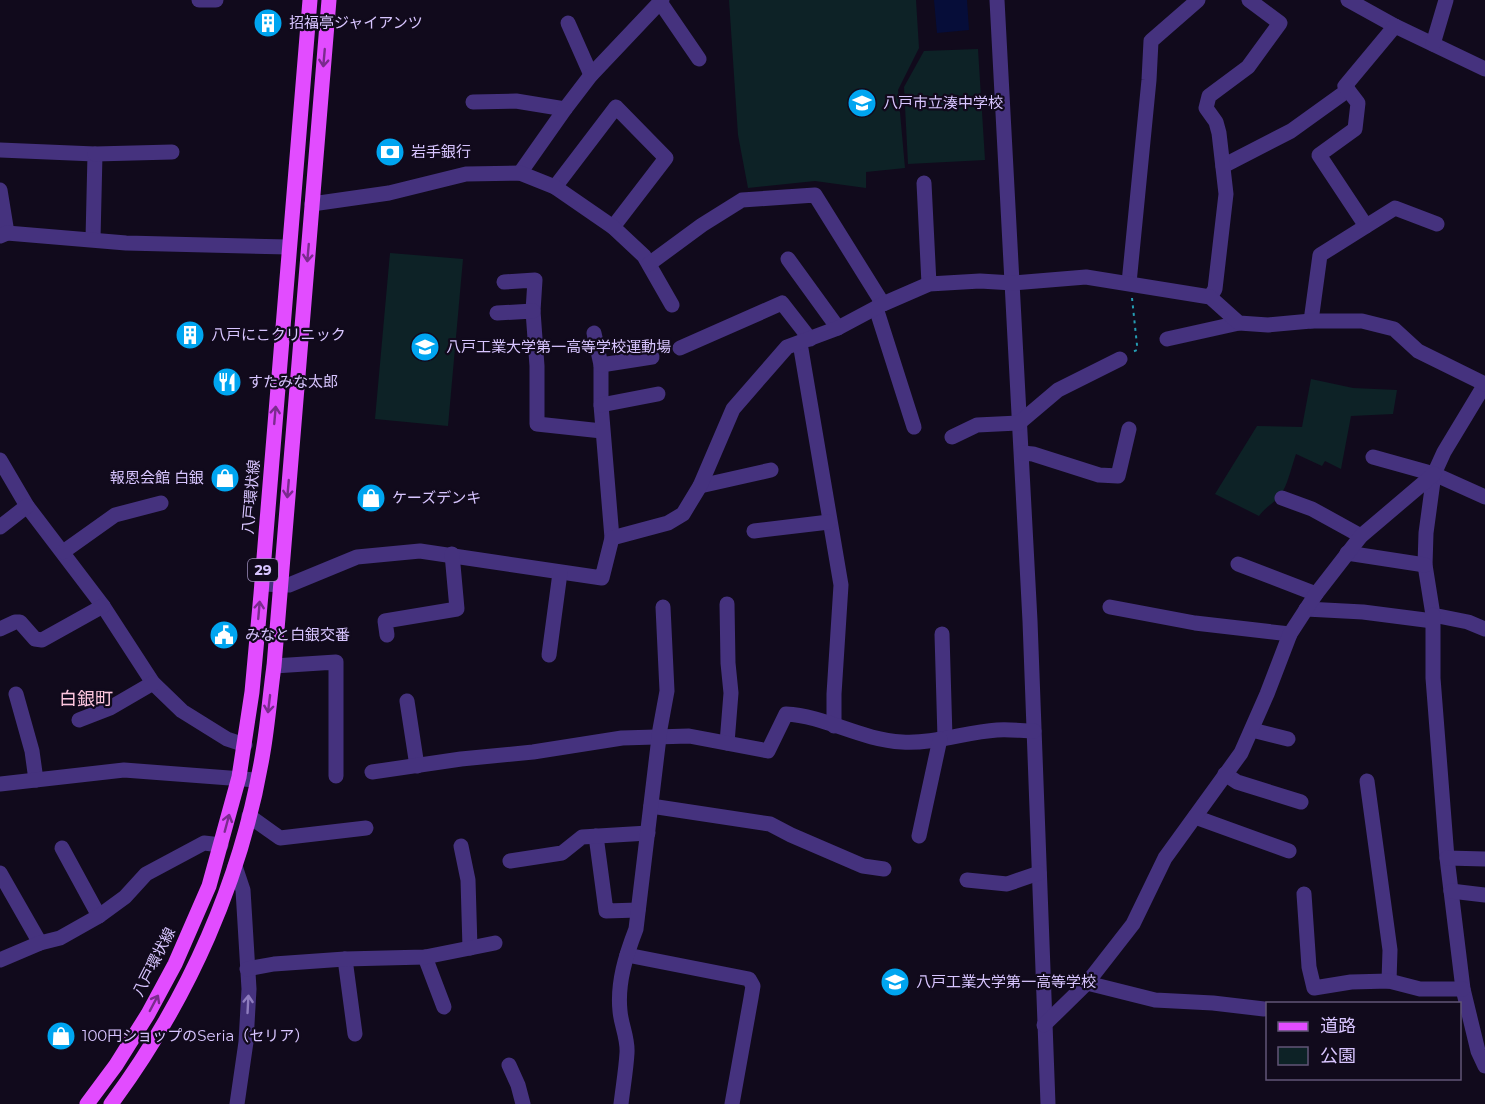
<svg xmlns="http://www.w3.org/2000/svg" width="1485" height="1104" font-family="Montserrat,'Noto Sans JP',sans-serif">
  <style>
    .green { fill: #0d2226 }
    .water { fill: #060d39 }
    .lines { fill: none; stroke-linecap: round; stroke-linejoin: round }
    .path { stroke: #259db3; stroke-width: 2; stroke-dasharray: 3 4.5; stroke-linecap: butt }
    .minor { stroke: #45327e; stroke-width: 15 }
    .major { stroke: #e24cff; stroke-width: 15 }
    .oneway { stroke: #7a2b8e }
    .oneway2 { stroke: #8e7cbe }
    .labels { text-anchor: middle; stroke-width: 4.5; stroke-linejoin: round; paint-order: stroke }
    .shield { fill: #110a1c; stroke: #9c8dbb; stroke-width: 1.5 }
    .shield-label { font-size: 14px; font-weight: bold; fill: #d8c5ff }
    .poi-label { font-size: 15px; fill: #d8c5ff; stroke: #110a1c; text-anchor: start }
    .street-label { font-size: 15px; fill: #d8c5ff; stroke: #110a1c }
    .quarter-label { font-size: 18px; fill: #ffc7df; stroke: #110a1c }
  </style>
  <rect width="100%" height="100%" fill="#110a1c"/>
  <g class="green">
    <polygon points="729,0 916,0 919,48 898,90 905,168 866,172 866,188 815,181 748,188 738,135"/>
    <polygon points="978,49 985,160 908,164 904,87 924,51"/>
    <polygon points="390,253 463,259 448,426 375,419"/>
    <path d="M1311,379L1353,388L1397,390L1393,414L1351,416L1341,469L1325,461L1322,466L1296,454C1292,465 1289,480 1283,491C1277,502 1266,506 1259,516L1215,494L1257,426L1302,427Z"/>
  </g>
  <polygon class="water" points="934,0 967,0 969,30 937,33"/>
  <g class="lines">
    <polyline class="path" points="1132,298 1137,345 1137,350 1132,352"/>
    <g class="minor">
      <polyline points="199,0 216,0"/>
      <polyline points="997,0 1030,621 1048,1104"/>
      <polyline points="1348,0 1395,26 1485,69"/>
      <polyline points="660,2 699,59"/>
      <polyline points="568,23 591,75"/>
      <polyline points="1433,44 1446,0"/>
      <polyline points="473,102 516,101 565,109"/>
      <polyline points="0,150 95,154 93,239"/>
      <polyline points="95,154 172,152"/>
      <polyline points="1223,166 1291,131 1348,90"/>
      <polyline points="520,173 565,109 591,75 662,0"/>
      <polyline points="924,183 929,284"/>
      <polyline points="555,187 616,107 666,158 613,227"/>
      <polyline points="0,190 7,233"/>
      <polyline points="312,204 389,193 466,174 520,173 555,187 613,227 644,256 672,305"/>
      <polyline points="1366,226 1319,155 1355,129 1358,103 1345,86 1395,26"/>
      <polyline points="0,236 7,233 126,243 289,247"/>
      <polyline points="788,259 838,328"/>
      <polyline points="649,264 702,225 742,200 815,195 883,304"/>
      <polyline points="504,282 535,280 533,311 537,366 537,424 602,431"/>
      <polyline points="1129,283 1149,80 1151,41 1198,0"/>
      <polyline points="1210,297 1215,289 1226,194 1219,133 1216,122 1206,108 1209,96 1248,67 1280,23 1249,0"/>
      <polyline points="876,308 914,427"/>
      <polyline points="497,313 533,311"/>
      <polyline points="1311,321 1320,255 1395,208 1437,224"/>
      <polyline points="594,333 601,365 601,405 612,538"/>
      <polyline points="1167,339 1239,323"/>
      <polyline points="800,343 841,585 834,694 834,726"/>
      <polyline points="680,348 782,303 810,339"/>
      <polyline points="601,365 652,357"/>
      <polyline points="1485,384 1444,452 1434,474 1426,533 1425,565 1433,615 1468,622 1485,629"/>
      <polyline points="601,405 658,394"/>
      <polyline points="952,437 977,425 1019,423 1058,390 1120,359"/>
      <polyline points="1022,453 1033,454 1099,475 1118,476 1129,429"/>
      <polyline points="1373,457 1434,474 1485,497"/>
      <polyline points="0,460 27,506 103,606 153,683 182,711 227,739 245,745"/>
      <polyline points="700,486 771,470"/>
      <polyline points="1282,498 1312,509 1361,536"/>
      <polyline points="0,527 27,506"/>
      <polyline points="754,531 829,522"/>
      <polyline points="63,552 115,515 161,503"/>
      <polyline points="1347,553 1425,565"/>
      <polyline points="1238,564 1316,594"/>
      <polyline points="262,584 289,585 357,557 420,551 602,578 612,538 668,523 683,514 700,486 733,409 787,347 838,328 883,304 929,284 980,281 1013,283 1086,277 1210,297 1239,323 1268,325 1311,321 1362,321 1394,329 1418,351 1485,384"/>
      <polyline points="727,604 728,663 731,693 727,743"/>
      <polyline points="1110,607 1195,623 1290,634"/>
      <polyline points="1306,609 1363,612 1433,621"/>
      <polyline points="1433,615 1433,678 1447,858 1463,989 1478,1051 1485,1066"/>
      <polyline points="0,629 15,622 20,622 35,639 42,640 103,606"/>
      <polyline points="942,634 945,738"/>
      <polyline points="387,635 385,621 457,609 452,554"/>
      <polyline points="549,655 560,573"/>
      <polyline points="274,666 336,662 336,776"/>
      <polyline points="16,694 32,751 36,780"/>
      <polyline points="407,701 417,766"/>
      <polyline points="79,720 110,708 153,683"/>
      <polyline points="1252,730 1288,739"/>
      <path d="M372,772L461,759L533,752L622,738L689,736L768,751L786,714C825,716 861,740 902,742C934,744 966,732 997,730C1010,729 1022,731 1034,731"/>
      <polyline points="1225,774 1237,782 1301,802"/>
      <polyline points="1367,781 1390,950 1389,981"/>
      <polyline points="0,784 124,770 257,780"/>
      <polyline points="651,806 770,824 791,835 863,866 884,869"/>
      <polyline points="249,816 280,838 366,828"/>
      <polyline points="1195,817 1289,851"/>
      <polyline points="596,836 606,911 638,910"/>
      <polyline points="919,836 940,739"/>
      <polyline points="461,846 468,880 470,948"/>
      <polyline points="62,848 99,916"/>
      <polyline points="1447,858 1485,859"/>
      <polyline points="510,861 562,853 582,837 648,833"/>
      <polyline points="235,866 243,890 249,989 246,1042 237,1104"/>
      <polyline points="0,873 40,943"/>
      <polyline points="967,880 1007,884 1039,873"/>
      <polyline points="1451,891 1485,895"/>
      <polyline points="1304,894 1309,967 1314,988 1351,982 1389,981 1420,989 1463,989"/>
      <polyline points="627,955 749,979 753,986 751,998 732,1104"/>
      <polyline points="425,957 444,1007"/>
      <polyline points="345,959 355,1034"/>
      <polyline points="0,960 40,943 60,938 99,916 125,897 146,874 204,843 221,845"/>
      <polyline points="247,969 274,964 345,959 425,957 495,943"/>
      <polyline points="1087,983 1155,1000 1213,1003 1264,1009"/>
      <polyline points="1044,1025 1087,983 1133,924 1165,858 1241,753 1267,694 1290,634 1316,594 1361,536 1434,474"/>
      <polyline points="509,1065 518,1085 523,1104"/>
      <path d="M621,1104C623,1087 626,1070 627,1053C628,1038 621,1025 620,1011C617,983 626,955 636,929L660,729L667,691L663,607"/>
    </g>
    <g class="major">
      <polyline points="87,1104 116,1065 148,1014 175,964 209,886 239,777 252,692 261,594 310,0"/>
      <path d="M111,1104C188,1000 242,880 263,752C268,723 270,694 274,666L329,0"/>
    </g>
  </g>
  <defs><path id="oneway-shaft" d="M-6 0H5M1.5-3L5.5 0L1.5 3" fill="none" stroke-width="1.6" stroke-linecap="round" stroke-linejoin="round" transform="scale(1.5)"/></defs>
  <g class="oneway">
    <use href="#oneway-shaft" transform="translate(324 58) rotate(95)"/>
    <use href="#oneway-shaft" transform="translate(308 253) rotate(95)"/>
    <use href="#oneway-shaft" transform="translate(275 415) rotate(-85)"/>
    <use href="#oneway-shaft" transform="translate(288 489) rotate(95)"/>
    <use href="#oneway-shaft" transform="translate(259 610) rotate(-85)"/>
    <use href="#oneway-shaft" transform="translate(269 704) rotate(97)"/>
    <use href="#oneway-shaft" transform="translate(227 823) rotate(-75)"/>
    <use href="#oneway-shaft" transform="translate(154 1003) rotate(-62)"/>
  </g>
  <use class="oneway2" href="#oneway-shaft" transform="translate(248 1004) rotate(-87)"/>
  <defs>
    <g id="building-disc" transform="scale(1.5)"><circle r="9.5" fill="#00a5f0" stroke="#110a1c"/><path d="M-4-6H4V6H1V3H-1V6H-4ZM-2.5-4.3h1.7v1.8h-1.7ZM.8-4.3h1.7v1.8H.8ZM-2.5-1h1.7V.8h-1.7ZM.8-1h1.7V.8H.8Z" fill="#fff"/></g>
    <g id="school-disc" transform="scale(1.5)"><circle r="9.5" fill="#00a5f0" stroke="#110a1c"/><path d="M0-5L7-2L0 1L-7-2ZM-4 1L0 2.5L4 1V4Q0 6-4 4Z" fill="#fff"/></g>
    <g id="bank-disc" transform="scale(1.5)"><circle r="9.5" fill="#00a5f0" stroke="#110a1c"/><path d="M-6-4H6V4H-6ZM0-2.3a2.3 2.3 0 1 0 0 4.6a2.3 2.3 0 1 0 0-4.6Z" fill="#fff"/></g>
    <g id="restaurant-disc" transform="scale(1.5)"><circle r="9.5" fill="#00a5f0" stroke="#110a1c"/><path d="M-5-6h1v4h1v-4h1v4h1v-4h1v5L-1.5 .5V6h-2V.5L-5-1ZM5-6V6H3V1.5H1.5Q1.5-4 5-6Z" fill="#fff"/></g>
    <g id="shop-disc" transform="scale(1.5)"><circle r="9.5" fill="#00a5f0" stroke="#110a1c"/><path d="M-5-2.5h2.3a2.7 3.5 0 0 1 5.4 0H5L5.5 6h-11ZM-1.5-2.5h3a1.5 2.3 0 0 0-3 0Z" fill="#fff"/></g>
    <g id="civic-disc" transform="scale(1.5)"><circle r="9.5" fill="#00a5f0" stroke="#110a1c"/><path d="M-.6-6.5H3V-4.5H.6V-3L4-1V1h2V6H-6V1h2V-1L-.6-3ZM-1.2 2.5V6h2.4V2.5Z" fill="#fff"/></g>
  </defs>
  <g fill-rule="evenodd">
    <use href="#building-disc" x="268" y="23"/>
    <use href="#school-disc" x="862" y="103"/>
    <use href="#bank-disc" x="390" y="152"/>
    <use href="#building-disc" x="190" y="335"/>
    <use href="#school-disc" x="425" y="347"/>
    <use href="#restaurant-disc" x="227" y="382"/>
    <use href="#shop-disc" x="225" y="478"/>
    <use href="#shop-disc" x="371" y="498"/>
    <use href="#civic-disc" x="224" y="635"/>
    <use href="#school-disc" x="895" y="982"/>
    <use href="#shop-disc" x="61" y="1036"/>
  </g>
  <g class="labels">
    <rect class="shield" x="248" y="559" width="30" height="22" rx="4.5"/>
    <g class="shield-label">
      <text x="263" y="575">29</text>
    </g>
    <g class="poi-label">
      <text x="289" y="28">招福亭ジャイアンツ</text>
      <text x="883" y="108">八戸市立湊中学校</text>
      <text x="411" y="157">岩手銀行</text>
      <text x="211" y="340">八戸にこクリニック</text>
      <text x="446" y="352">八戸工業大学第一高等学校運動場</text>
      <text x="248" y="387">すたみな太郎</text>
      <text x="204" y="483" text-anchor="end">報恩会館 白銀</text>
      <text x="392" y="503">ケーズデンキ</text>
      <text x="245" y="640">みなと白銀交番</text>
      <text x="916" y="987">八戸工業大学第一高等学校</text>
      <text x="82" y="1041">100円ショップのSeria（セリア）</text>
    </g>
    <g class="street-label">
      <text transform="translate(251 497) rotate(-85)" y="5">八戸環状線</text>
      <text transform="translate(154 962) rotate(-63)" y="5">八戸環状線</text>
    </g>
    <g class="quarter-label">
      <text x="86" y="705">白銀町</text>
    </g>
  </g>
  <rect x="1266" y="1002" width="195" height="78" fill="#110a1c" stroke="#615577" stroke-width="1.5"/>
  <rect x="1278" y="1022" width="30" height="9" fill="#e24cff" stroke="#615577" stroke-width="1.5"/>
  <text x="1320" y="1032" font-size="18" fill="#d8c5ff">道路</text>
  <rect x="1278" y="1047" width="30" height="18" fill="#0d2226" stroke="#615577" stroke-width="1.5"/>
  <text x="1320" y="1062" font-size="18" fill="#d8c5ff">公園</text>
</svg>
